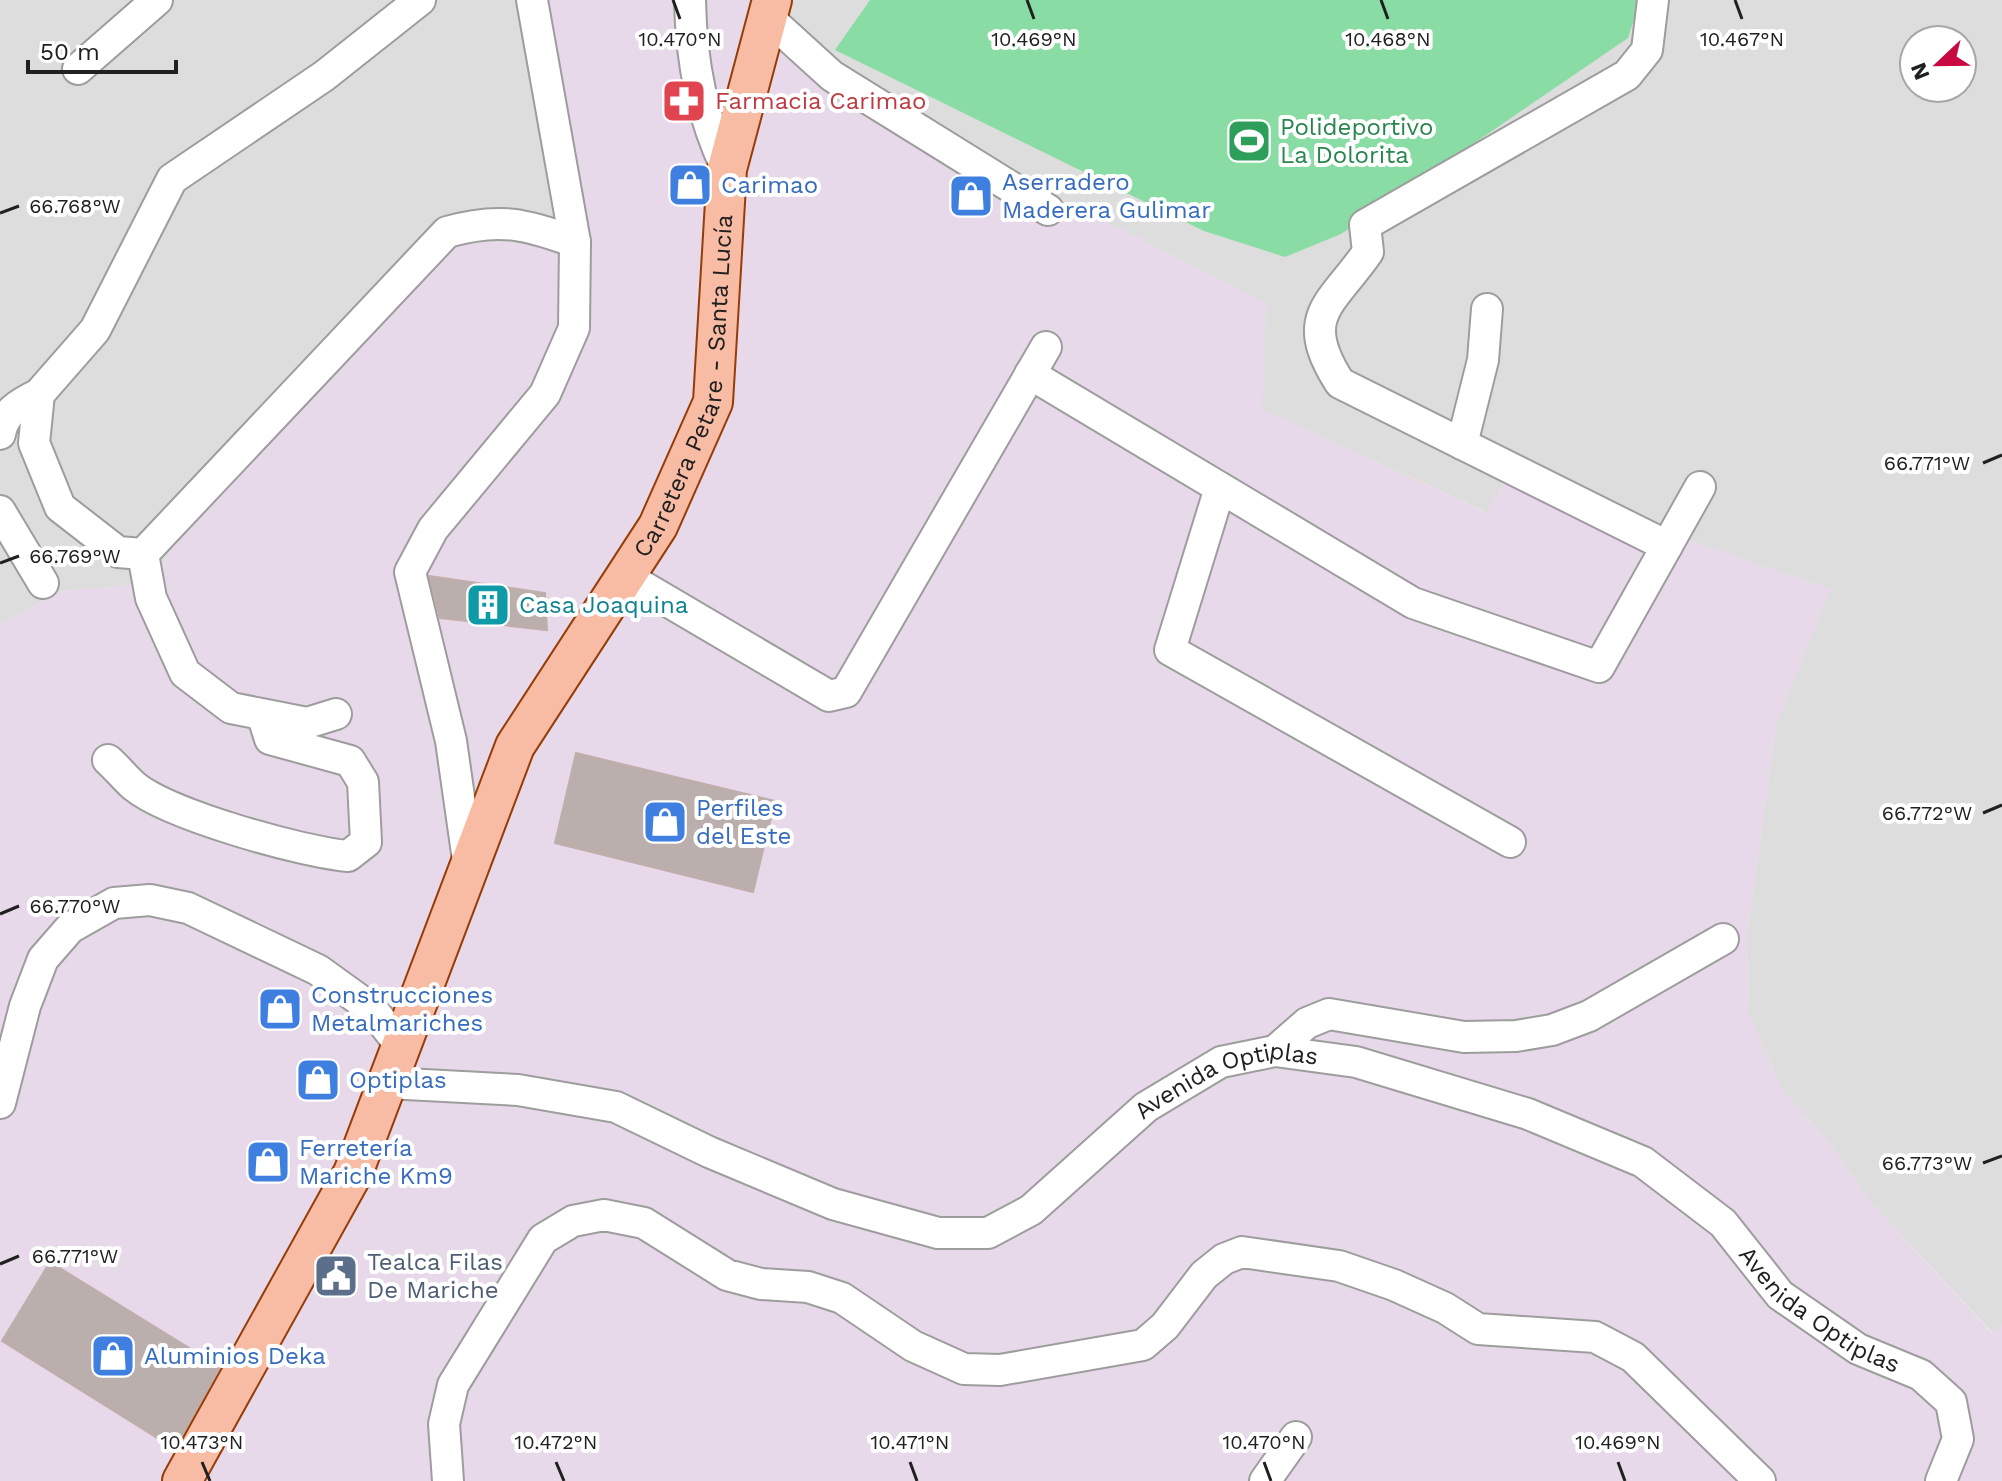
<svg xmlns="http://www.w3.org/2000/svg" width="2002" height="1481" font-family="'Work Sans',sans-serif">
  <style>
    .residential { fill: #dedddd; fill-rule: evenodd }
    .industrial { fill: #e7d9e9 }
    .pitch { fill: #89dca3 }
    .building { fill: #baafad; stroke: #c1adaa; stroke-width: 2 }
    .lines { fill: none; stroke-linecap: round; stroke-linejoin: round }
    .minor-casing { stroke: #9d9d9d; stroke-width: 34 }
    .major-casing { stroke: #963c06; stroke-width: 42 }
    .minor { stroke: #fff; stroke-width: 30 }
    .major { stroke: #f8bba4; stroke-width: 38 }
    .ticks { fill: none; stroke: #202020; stroke-width: 3 }
    .labels { text-anchor: middle; stroke-width: 8; stroke-linejoin: round; paint-order: stroke }
    .health-label { font-size: 24px; fill: #be3a42; stroke: #fff; text-anchor: start }
    .leisure-label { font-size: 24px; fill: #27864d; stroke: #fff; text-anchor: start }
    .shop-label { font-size: 24px; fill: #366cbe; stroke: #fff; text-anchor: start }
    .street-label { font-size: 24px; fill: #202020; stroke: #fff }
    .culture-label { font-size: 24px; fill: #0d838f; stroke: #fff; text-anchor: start }
    .service-label { font-size: 24px; fill: #4e5e75; stroke: #fff; text-anchor: start }
    .ticks-label { font-size: 20px; text-anchor: middle; fill: #202020; stroke: #fff; stroke-width: 8; stroke-linejoin: round; paint-order: stroke }
  </style>
  <rect width="100%" height="100%" fill="#f0ebe7"/>
  <g class="residential">
    <polygon points="0,0 531,0 582,217 188,528 165,559 156,584 60,591 0,625"/>
    <path d="M755,0H2002V1325L1993,1333L1870,1202L1831,1145L1782,1090L1748,1013L1747,935L1776,724L1830,589L1642,525L1509,471L1488,513L1261,409L1122,229L931,153ZM1914,40H1962V88H1914Z"/>
  </g>
  <polygon class="industrial" points="531,0 755,0 931,153 1122,229 1266,303 1262,409 1487,513 1510,471 1642,525 1830,589 1776,724 1747,935 1748,1013 1782,1090 1831,1145 1870,1202 1992,1333 2002,1325 2002,1481 0,1481 0,625 60,591 156,584 165,559 188,528 434,258 467,237 584,242"/>
  <polygon class="pitch" points="870,0 1640,0 1628,38 1341,234 1285,257 1204,231 835,50"/>
  <g class="building">
    <polygon points="429,576 545,593 547,630 440,618"/>
    <polygon points="576,753 775,801 753,892 555,843"/>
    <polygon points="50,1262 220,1367 175,1449 2,1341"/>
  </g>
  <g class="lines">
    <g class="minor-casing">
      <g id="minor">
        <path d="M420,0L324,76L172,179L95,330L39,394L34,443L60,507L118,552L143,554L447,232C499,217 526,224 575,242L574,328L545,394L433,529L410,572L451,741L469,867"/>
        <polyline points="532,0 575,242"/>
        <path d="M690,0C691,59 701,116 727,169"/>
        <path d="M1653,0L1647,50L1627,75L1365,225L1368,252C1331,305 1297,316 1340,383L1667,546"/>
        <polyline points="766,16 832,76 1048,210"/>
        <polyline points="78,69 157,0"/>
        <polyline points="1030,374 1413,603 1599,667 1700,487"/>
        <path d="M0,434C4,412 20,403 39,394"/>
        <polyline points="1462,444 1483,360 1487,309"/>
        <polyline points="1220,488 1170,650 1510,842"/>
        <polyline points="0,511 43,583"/>
        <polyline points="143,554 151,598 185,673 231,708 307,723 336,714"/>
        <polyline points="625,576 829,696 846,692 1046,347"/>
        <path d="M108,760C117,768 125,778 134,786C169,815 302,852 348,856L366,842L363,782L350,761L270,739L263,717"/>
        <polyline points="1275,1051 1307,1023 1329,1014 1464,1037 1516,1036 1552,1030 1589,1016 1723,939"/>
        <path id="s1" d="M387,1083L518,1090L616,1107L709,1152L833,1204L938,1233H988L1031,1210L1146,1107L1221,1062L1275,1051L1356,1062L1528,1114L1643,1162L1723,1223L1780,1295L1858,1349L1921,1375L1951,1402L1958,1439L1941,1481"/>
        <polyline points="0,1103 25,1006 43,959 70,928 114,903 150,900 188,908 318,970 372,1009 401,1046"/>
        <polyline points="448,1481 444,1424 453,1385 543,1239 573,1221 604,1215 644,1223 727,1275 761,1284 808,1287 842,1298 913,1346 964,1369 1000,1370 1143,1345 1165,1326 1204,1275 1224,1259 1242,1252 1339,1266 1394,1285 1445,1308 1478,1329 1595,1337 1633,1357 1760,1481"/>
        <polyline points="1265,1481 1296,1437"/>
      </g>
    </g>
    <g class="major-casing">
      <g id="major">
        <path id="s2" d="M182,1481L353,1173L515,746L658,526L713,402L727,169L772,0"/>
      </g>
    </g>
    <use href="#minor" class="minor"/>
    <use href="#major" class="major"/>
  </g>
  <path class="ticks" d="M673,0L680,19M1027,0L1034,19M1381,0L1388,19M1735,0L1742,19M0,213L19,206M1983,463L2002,455M0,563L19,556M1983,813L2002,805M0,914L19,906M1983,1163L2002,1156M0,1264L19,1256M202,1462L210,1481M556,1462L564,1481M910,1462L917,1481M1264,1462L1271,1481M1618,1462L1625,1481"/>
  <defs>
    <g id="pharmacy-square" transform="scale(2.3)"><rect x="-9" y="-9" width="18" height="18" rx="4" fill="#e0444e" stroke="#fff"/><path d="M-2-6h4v4h4v4h-4v4h-4v-4h-4v-4h4Z" fill="#fff"/></g>
    <g id="stadium-square" transform="scale(2.3)"><rect x="-9" y="-9" width="18" height="18" rx="4" fill="#2e9e5b" stroke="#fff"/><path d="M0-5a6.5 5 0 1 0 0 10a6.5 5 0 1 0 0-10ZM-3.5-1.8h7v3.6h-7Z" fill="#fff"/></g>
    <g id="shop-square" transform="scale(2.3)"><rect x="-9" y="-9" width="18" height="18" rx="4" fill="#3f7fe0" stroke="#fff"/><path d="M-5-2.5h2.3a2.7 3.5 0 0 1 5.4 0H5L5.5 6h-11ZM-1.5-2.5h3a1.5 2.3 0 0 0-3 0Z" fill="#fff"/></g>
    <g id="building-square" transform="scale(2.3)"><rect x="-9" y="-9" width="18" height="18" rx="4" fill="#0f9aa8" stroke="#fff"/><path d="M-4-6H4V6H1V3H-1V6H-4ZM-2.5-4.3h1.7v1.8h-1.7ZM.8-4.3h1.7v1.8H.8ZM-2.5-1h1.7V.8h-1.7ZM.8-1h1.7V.8H.8Z" fill="#fff"/></g>
    <g id="civic-square" transform="scale(2.3)"><rect x="-9" y="-9" width="18" height="18" rx="4" fill="#5c6f8a" stroke="#fff"/><path d="M-.6-6.5H3V-4.5H.6V-3L4-1V1h2V6H-6V1h2V-1L-.6-3ZM-1.2 2.5V6h2.4V2.5Z" fill="#fff"/></g>
  </defs>
  <g fill-rule="evenodd">
    <use href="#pharmacy-square" x="684" y="101"/>
    <use href="#stadium-square" x="1249" y="141"/>
    <use href="#shop-square" x="690" y="185"/>
    <use href="#shop-square" x="971" y="196"/>
    <use href="#building-square" x="488" y="605"/>
    <use href="#shop-square" x="665" y="822"/>
    <use href="#shop-square" x="280" y="1009"/>
    <use href="#shop-square" x="318" y="1080"/>
    <use href="#shop-square" x="268" y="1162"/>
    <use href="#civic-square" x="336" y="1276"/>
    <use href="#shop-square" x="113" y="1356"/>
  </g>
  <g class="labels">
    <g class="health-label">
      <text x="715" y="109">Farmacia Carimao</text>
    </g>
    <g class="leisure-label">
      <text x="1280" y="135">Polideportivo<tspan x="1280" dy="28">La Dolorita</tspan></text>
    </g>
    <g class="shop-label">
      <text x="1002" y="190">Aserradero<tspan x="1002" dy="28">Maderera Gulimar</tspan></text>
      <text x="721" y="193">Carimao</text>
      <text x="696" y="816">Perfiles<tspan x="696" dy="28">del Este</tspan></text>
      <text x="311" y="1003">Construcciones<tspan x="311" dy="28">Metalmariches</tspan></text>
      <text x="349" y="1088">Optiplas</text>
      <text x="299" y="1156">Ferretería<tspan x="299" dy="28">Mariche Km9</tspan></text>
      <text x="144" y="1364">Aluminios Deka</text>
    </g>
    <g class="street-label">
      <text dy="8" stroke="none"><textPath href="#s2" startOffset="1216">Carretera Petare - Santa Lucía</textPath></text>
      <text dy="8" stroke="none"><textPath href="#s1" startOffset="918">Avenida Optiplas</textPath></text>
      <text dy="8" stroke="none"><textPath href="#s1" startOffset="1592">Avenida Optiplas</textPath></text>
    </g>
    <g class="culture-label">
      <text x="519" y="613">Casa Joaquina</text>
    </g>
    <g class="service-label">
      <text x="367" y="1270">Tealca Filas<tspan x="367" dy="28">De Mariche</tspan></text>
    </g>
  </g>
  <g class="ticks-label">
    <text x="680" y="46">10.470°N</text>
    <text x="1034" y="46">10.469°N</text>
    <text x="1388" y="46">10.468°N</text>
    <text x="1742" y="46">10.467°N</text>
    <text x="75" y="213">66.768°W</text>
    <text x="1927" y="470">66.771°W</text>
    <text x="75" y="563">66.769°W</text>
    <text x="1927" y="820">66.772°W</text>
    <text x="75" y="913">66.770°W</text>
    <text x="1927" y="1170">66.773°W</text>
    <text x="75" y="1263">66.771°W</text>
    <text x="202" y="1449">10.473°N</text>
    <text x="556" y="1449">10.472°N</text>
    <text x="910" y="1449">10.471°N</text>
    <text x="1264" y="1449">10.470°N</text>
    <text x="1618" y="1449">10.469°N</text>
  </g>
  <g transform="translate(1938 64) rotate(248)"><circle r="38" fill="#ffffff" stroke="#a6a6a6" stroke-width="2"/>
  <path d="M0-6L14 30L0 20L-14 30Z" fill="#c80840"/>
  <text y="-12" font-size="22" font-weight="bold" text-anchor="middle" fill="#202020">N</text>
  </g>
  <path d="M28 60v12h148v-12" fill="none" stroke="#202020" stroke-width="4"/>
  <text x="40" y="60" font-size="24" fill="#202020" stroke="#ffffff" stroke-width="6" paint-order="stroke">50 m</text>
</svg>
